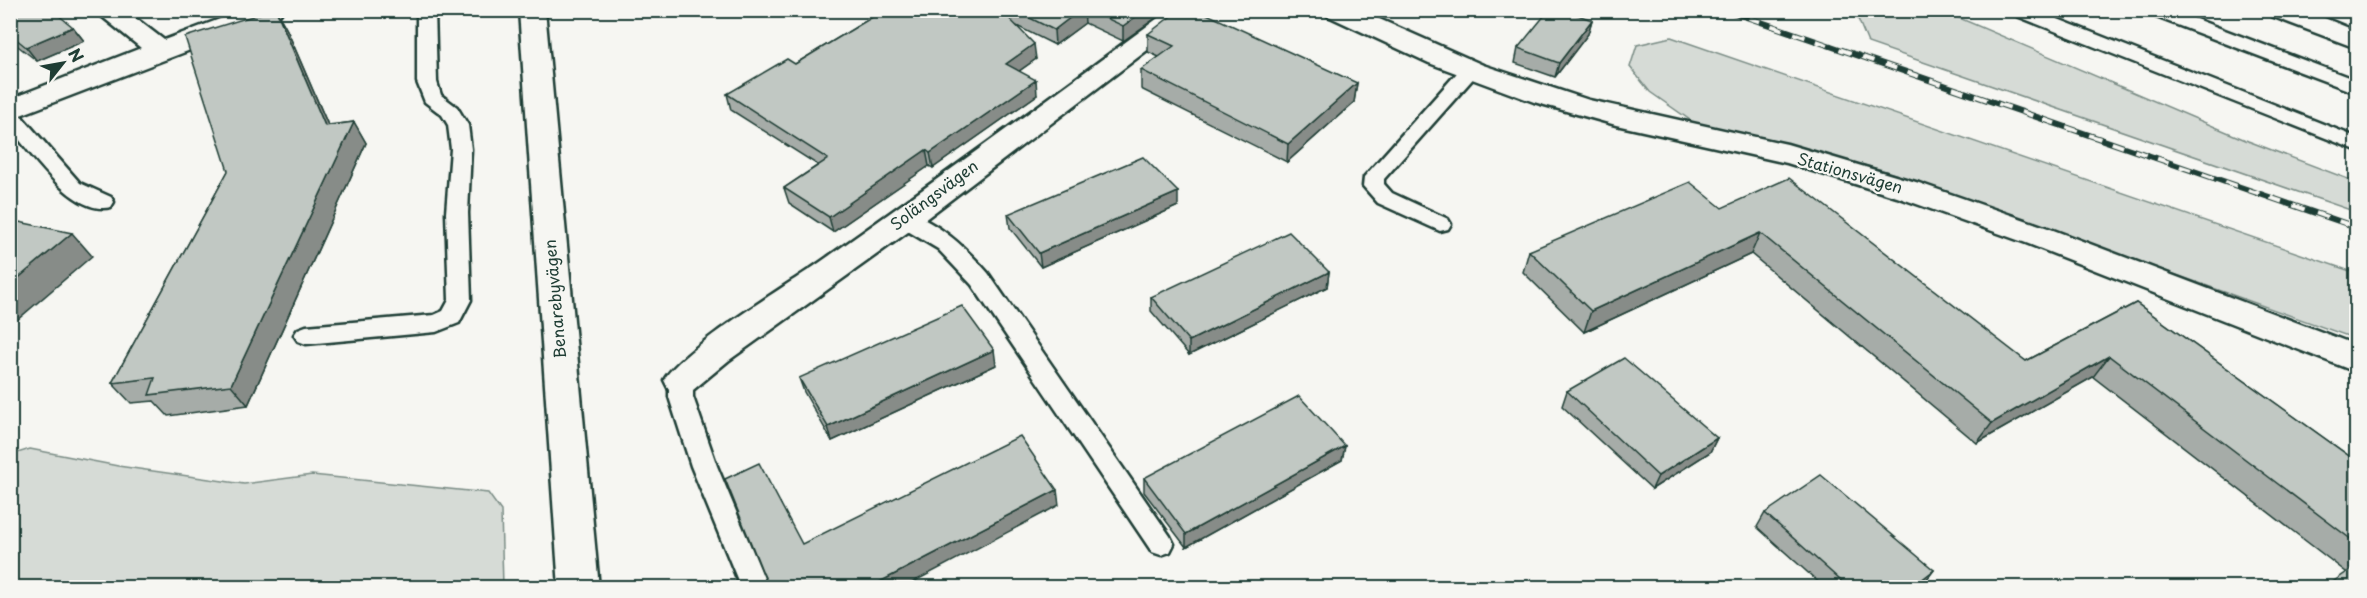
<svg xmlns="http://www.w3.org/2000/svg" width="2367" height="598" font-family="'Playpen Sans',sans-serif">
  <style>
    .green { fill: #d6dbd6; stroke: #7a8c85; stroke-width: 1.5 }
    .lines { fill: none; stroke-linecap: round; stroke-linejoin: round }
    .service-casing { stroke: #1f3d34; stroke-width: 5 }
    .minor-casing { stroke: #1f3d34; stroke-width: 5 }
    .tertiary-casing { stroke: #1f3d34; stroke-width: 5 }
    .service { fill: #f6f6f2; fill-rule: evenodd }
    .minor { fill: #f6f6f2; fill-rule: evenodd }
    .tertiary { fill: #f6f6f2; fill-rule: evenodd }
    .rail-casing { stroke: #1f3d34; stroke-width: 6 }
    .rail { stroke: #f6f6f2; stroke-width: 4; stroke-dasharray: 12; stroke-linecap: butt }
    .wall { fill: #a6aca8; stroke: #1f3d34; stroke-width: 1.5 }
    .shaded-wall { fill: #878c88; stroke: #1f3d34; stroke-width: 1.5 }
    .building { fill: #c1c8c3; stroke: #1f3d34; stroke-width: 1.5 }
    .labels { text-anchor: middle; stroke-width: 4.5; stroke-linejoin: round; paint-order: stroke }
    .street-label { font-size: 16px; fill: #1f3d34; stroke: #f6f6f2 }
  </style>
  <rect width="100%" height="100%" fill="#f6f6f2"/>
  <filter id="ink" filterUnits="userSpaceOnUse"><feTurbulence type="fractalNoise" baseFrequency=".0167" numOctaves="2"/><feDisplacementMap in="SourceGraphic" scale="12" xChannelSelector="R" yChannelSelector="G"/><feConvolveMatrix kernelMatrix="1 2 1 2 8 2 1 2 1" color-interpolation-filters="sRGB"/></filter>
  <g filter="url(#ink)">
    <g class="green">
      <polygon points="1845,11 1943,11 2248,141 2356,182 2356,212 1868,43 1856,14"/>
      <polygon points="1671,37 2356,273 2356,339 1883,170 1693,122 1650,92 1630,67 1637,45"/>
      <polygon points="30,449 118,466 244,484 312,475 488,493 501,511 503,587 11,587 11,455"/>
    </g>
    <g class="lines">
      <g class="service-casing">
        <g id="service">
          <polygon points="417,10 435,10 437,82 441,95 457,107 468,125 471,149 468,213 471,300 459,323 436,332 306,344 298,341 294,335 298,329 306,326 434,315 443,311 449,300 446,213 451,149 448,125 442,115 425,102 417,82"/>
          <polygon points="2009,10 2035,10 2356,137 2356,150 2012,14"/>
          <polygon points="2145,10 2172,10 2356,80 2356,93 2148,14"/>
          <polygon points="1471,63 1480,69 1478,73 1384,179 1384,184 1392,193 1448,219 1451,224 1448,229 1440,231 1378,203 1363,186 1364,177 1464,65"/>
          <path d="M10,109L17,111L80,183L111,197L114,202L111,207C74,217 31,153 10,128Z"/>
          <path d="M904,212C938,221 965,247 988,273L1170,536L1174,544L1170,552L1161,555L1152,552L972,285L938,249L896,224L893,219L896,214Z"/>
          <polygon points="681,371 689,373 693,380 693,397 717,466 768,588 741,588 691,466 669,397 669,380 673,373"/>
        </g>
      </g>
      <g class="minor-casing">
        <g id="minor">
          <polygon points="94,10 125,10 164,40 244,10 283,10 279,16 10,119 10,99 141,48"/>
          <path d="M1169,10H1200L915,227L728,361L693,390L681,394L669,390L664,380C679,351 786,286 819,263C937,181 1053,95 1169,10Z"/>
          <polygon points="1324,10 1359,10 1483,65 1589,100 1787,144 1919,183 2048,228 2356,345 2356,372 2026,243 1897,197 1787,163 1616,125 1534,102 1429,63 1328,16"/>
          <polygon points="2267,10 2305,10 2356,31 2356,48 2271,16"/>
        </g>
      </g>
      <g class="tertiary-casing">
        <polygon id="tertiary" points="519,10 545,10 599,588 559,588"/>
      </g>
      <use href="#service" class="service"/>
      <use href="#minor" class="minor"/>
      <use href="#tertiary" class="tertiary"/>
      <g class="rail-casing">
        <polyline id="rail" points="1726,10 2356,227"/>
      </g>
      <use href="#rail" class="rail"/>
    </g>
    <g class="wall">
      <polygon points="10,10 73,27 84,41 37,61 10,40"/>
      <polygon points="276,10 287,30 328,125 354,122 366,143 248,405 168,416 154,401 131,403 112,383 228,171"/>
      <polygon points="884,10 1167,10 1123,41 1085,23 1055,45 1015,25 1036,59 1019,71 1037,95 933,168 929,166 833,232 789,203 784,188 818,165 731,110 727,94 795,64"/>
      <polygon points="1592,20 1588,34 1555,77 1515,63 1518,48"/>
      <polygon points="1148,34 1357,83 1354,102 1287,162 1141,89 1141,70 1159,57 1148,52"/>
      <polygon points="1178,206 1041,267 1010,228 1008,214"/>
      <polygon points="1722,208 2026,361 2136,303 2356,461 2356,588 2346,572 2093,377 1977,443 1751,254 1584,332 1523,272 1529,251"/>
      <polygon points="1329,272 1327,287 1189,355 1151,311 1151,297"/>
      <polygon points="996,365 832,441 804,392 799,378"/>
      <polygon points="1567,391 1717,438 1710,452 1652,489 1562,406"/>
      <polygon points="1345,446 1342,460 1186,547 1144,492 1144,478"/>
      <polygon points="1765,513 1934,570 1924,583 1918,588 1825,588 1757,527"/>
    </g>
    <g class="shaded-wall">
      <polygon points="276,10 287,30 337,146 325,126"/>
      <polygon points="1080,10 1084,10 1085,23 1055,45 1054,30"/>
      <polygon points="1145,10 1167,10 1123,41 1123,26"/>
      <polygon points="1592,20 1588,34 1555,77 1559,63"/>
      <polygon points="73,27 84,41 37,61 26,47"/>
      <polygon points="1034,44 1036,59 1008,79 1006,64"/>
      <polygon points="1036,80 1037,95 933,168 930,153"/>
      <polygon points="1357,83 1354,102 1287,162 1288,144"/>
      <polygon points="354,122 366,143 248,405 231,385"/>
      <polygon points="926,150 929,166 833,232 829,217"/>
      <polygon points="1178,192 1178,206 1041,267 1039,253"/>
      <polygon points="72,233 92,256 10,326 10,285"/>
      <polygon points="1760,233 1751,254 1584,332 1591,311"/>
      <polygon points="1329,272 1327,287 1189,355 1189,341"/>
      <polygon points="994,350 996,365 832,441 828,427"/>
      <polygon points="2109,356 2093,377 1977,443 1992,423"/>
      <polygon points="1717,438 1710,452 1652,489 1658,476"/>
      <polygon points="1345,446 1342,460 1186,547 1186,534"/>
      <polygon points="1057,490 1059,505 902,588 868,588"/>
      <polygon points="1934,570 1924,583 1918,588 1911,588"/>
    </g>
    <g class="building">
      <polygon points="10,10 52,10 73,27 26,47 10,34"/>
      <polygon points="272,10 276,10 325,126 354,122 231,385 149,395 155,378 112,383 228,171 185,37"/>
      <polygon points="884,10 1001,10 1034,44 1006,64 1036,80 930,153 926,150 829,217 784,188 828,159 727,94 787,59 795,64"/>
      <polygon points="1014,10 1080,10 1054,30"/>
      <polygon points="1089,10 1145,10 1123,26"/>
      <polygon points="1179,10 1198,10 1357,83 1288,144 1141,70 1174,46 1148,34"/>
      <polygon points="1549,10 1564,10 1592,20 1559,63 1518,48"/>
      <polygon points="1143,157 1178,192 1039,253 1008,214"/>
      <polygon points="1789,178 2026,361 2136,303 2356,461 2356,543 2109,356 1992,423 1760,233 1591,311 1529,251 1690,182 1722,208"/>
      <polygon points="19,222 72,233 10,285 10,230"/>
      <polygon points="1289,232 1329,272 1189,341 1151,297"/>
      <polygon points="962,306 994,350 828,427 799,378"/>
      <polygon points="1624,358 1717,438 1658,476 1567,391"/>
      <polygon points="1299,396 1345,446 1186,534 1144,478"/>
      <polygon points="1020,436 1057,490 868,588 770,588 763,573 725,479 759,463 802,544"/>
      <polygon points="1821,475 1934,570 1911,588 1849,588 1765,513"/>
      <polygon points="2356,566 2356,588 2324,588"/>
    </g>
  </g>
  <g class="labels">
    <g class="street-label">
      <text transform="translate(1850 173) rotate(16)" y="6">Stationsvägen</text>
      <text transform="translate(934 195) rotate(-37)" y="6">Solängsvägen</text>
      <text transform="translate(555 299) rotate(-95)" y="6">Benarebyvägen</text>
    </g>
  </g>
  <rect width="2367" height="598" fill="none" stroke="#f6f6f2" stroke-width="36"/>
  <rect x="18" y="18" width="2331" height="562" fill="none" stroke="#1f3d34" stroke-width="2" filter="url(#ink)"/>
  <g transform="translate(63 63) rotate(59)" stroke="#f6f6f2" stroke-width="4.5" paint-order="stroke">
  <path d="M0-4.5L10 22L0 15L-10 22Z" fill="#1f3d34"/>
  <text y="-9" font-size="16" font-weight="bold" text-anchor="middle" fill="#1f3d34">N</text>
  </g>
</svg>
